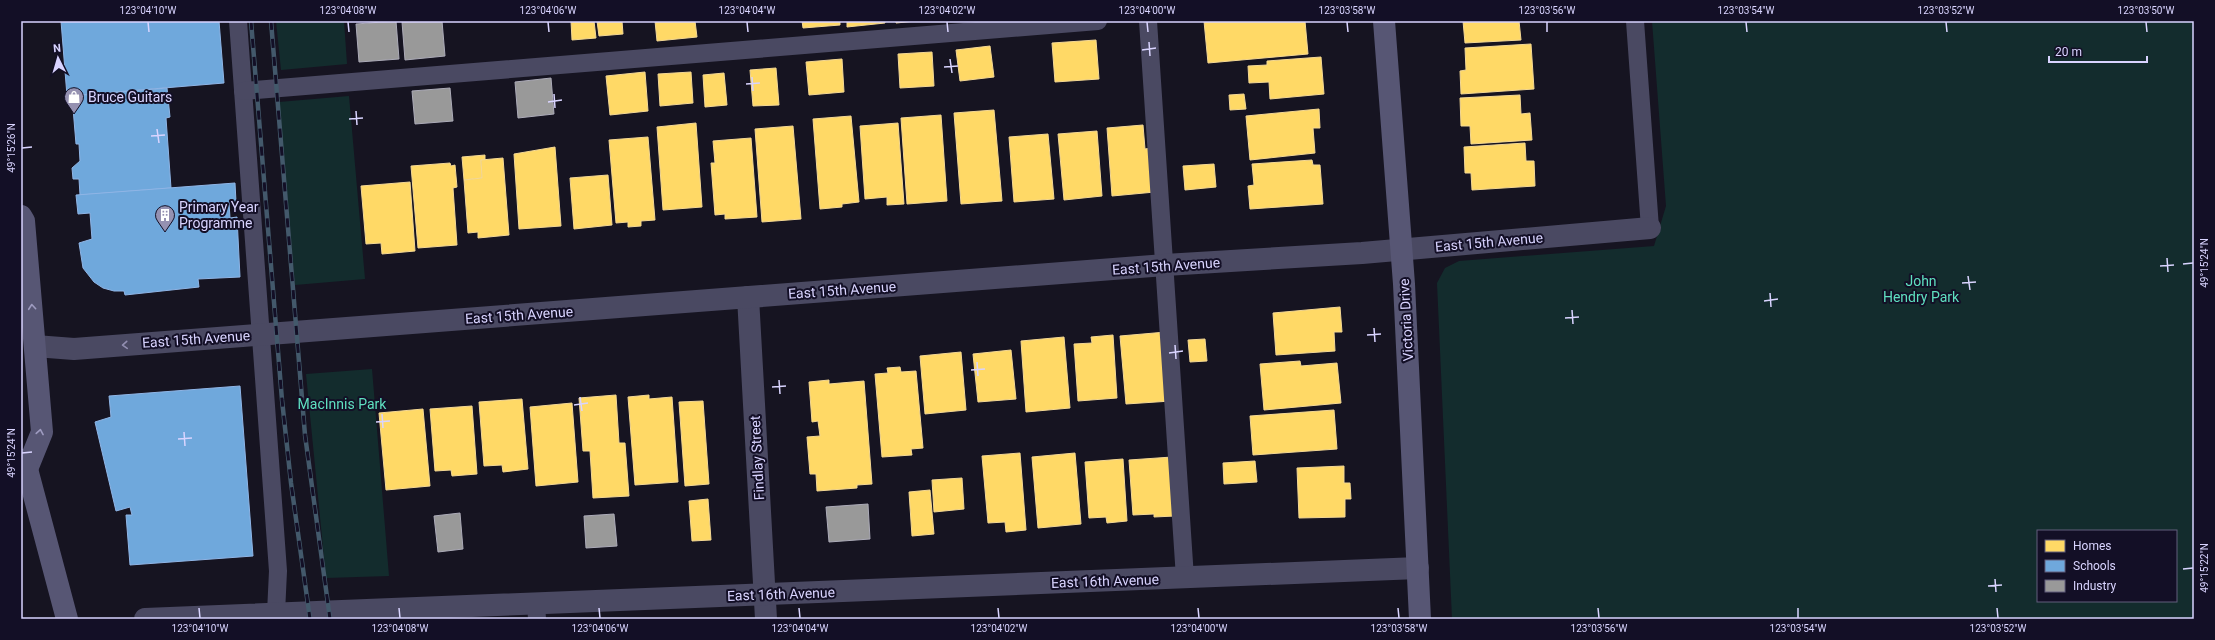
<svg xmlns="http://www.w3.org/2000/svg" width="2215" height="640" font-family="Roboto,sans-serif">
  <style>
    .green { fill: #132c2d; fill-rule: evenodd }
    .homes { fill: #ffd966; stroke: #f4d894 }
    .schools { fill: #6fa8dc; stroke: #8fb5e6 }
    .industry { fill: #999; stroke: #acabb8 }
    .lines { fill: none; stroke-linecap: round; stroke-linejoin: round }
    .lane { stroke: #4a4962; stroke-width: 18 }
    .street { stroke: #4a4962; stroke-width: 22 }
    .secondary { stroke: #575674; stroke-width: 22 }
    .rail-casing { stroke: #43596b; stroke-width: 4.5 }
    .rail { stroke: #130f26; stroke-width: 3; stroke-dasharray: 9; stroke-linecap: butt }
    .oneway { stroke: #9e9bc0 }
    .oneway2 { stroke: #928eb0 }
    .ticks { fill: none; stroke: #d9d4ff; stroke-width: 1.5 }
    .labels { text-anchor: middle; stroke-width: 4; stroke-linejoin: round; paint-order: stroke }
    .poi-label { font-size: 14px; fill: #d9d4ff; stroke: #130f26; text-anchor: start }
    .street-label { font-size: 14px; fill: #d9d4ff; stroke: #130f26 }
    .park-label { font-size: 14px; fill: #5fe0c0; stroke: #130f26 }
    .neatline { fill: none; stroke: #d9d4ff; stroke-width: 1.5 }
    .ticks-label { font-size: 10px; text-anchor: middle; fill: #d9d4ff }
  </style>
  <rect width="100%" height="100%" fill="#161421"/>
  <g class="green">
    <polygon points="276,21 344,21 347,64 281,70"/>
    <path d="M1652,21H2194V619H1452L1437,283L1445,268L1459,261L1654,246L1666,206ZM2038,531H2176V601H2038Z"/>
    <polygon points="349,96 365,279 295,285 279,102"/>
    <polygon points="372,369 389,576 326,578 306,374"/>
  </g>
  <g class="homes">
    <polygon points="571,21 594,21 596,38 572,40"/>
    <polygon points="597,21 622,21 623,34 599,36"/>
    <polygon points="655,21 695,21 697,37 657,41"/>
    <polygon points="802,21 840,21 840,25 803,28"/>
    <polygon points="847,21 885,21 885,23 847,27"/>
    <polygon points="896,21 916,21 896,23"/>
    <polygon points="1204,21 1305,21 1308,54 1208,63"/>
    <polygon points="1463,21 1519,21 1521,40 1465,43"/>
    <polygon points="1096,40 1099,79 1055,82 1052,43"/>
    <polygon points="1531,44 1534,89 1461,94 1460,71 1466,70 1465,48"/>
    <polygon points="990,46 994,77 960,81 956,50"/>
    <polygon points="932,52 934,86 900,88 898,54"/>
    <polygon points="1321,57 1324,94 1270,99 1269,82 1249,83 1248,66 1267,65 1267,61"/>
    <polygon points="842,59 844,92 809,95 806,62"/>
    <polygon points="776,68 779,105 753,106 750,70"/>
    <polygon points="645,72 648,111 610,115 606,76"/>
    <polygon points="691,72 693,103 660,106 658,74"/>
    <polygon points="724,73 727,105 705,107 703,75"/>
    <polygon points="1244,94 1246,109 1230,110 1229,95"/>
    <polygon points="1520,95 1521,114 1530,113 1532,140 1471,144 1470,126 1461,126 1460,98"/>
    <polygon points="1319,109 1320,128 1313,128 1315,153 1250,160 1246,116"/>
    <polygon points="994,110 1002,201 961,204 954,113"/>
    <polygon points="941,115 947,201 907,204 901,118"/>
    <polygon points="851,116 859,202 842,204 842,207 820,209 813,119"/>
    <polygon points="696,123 702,207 663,210 657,127"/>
    <polygon points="898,123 904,204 887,205 887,197 865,199 860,126"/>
    <polygon points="1143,125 1145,149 1151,148 1155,192 1112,196 1107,128"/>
    <polygon points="793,126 801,219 762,222 755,129"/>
    <polygon points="1097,131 1102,196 1064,200 1058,134"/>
    <polygon points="1048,134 1054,199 1014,202 1009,137"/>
    <polygon points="648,137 655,220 641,221 641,226 628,227 628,222 616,223 609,140"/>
    <polygon points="751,138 757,217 725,219 725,214 715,215 711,163 715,163 713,141"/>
    <polygon points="1525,143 1526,161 1534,161 1535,186 1472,190 1471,173 1465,173 1464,147"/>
    <polygon points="555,147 561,226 519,229 514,154"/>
    <polygon points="485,155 485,160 481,160 482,178 464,180 462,157"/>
    <polygon points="503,158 509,235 478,238 478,232 468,233 464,180 482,178 481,160"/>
    <polygon points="1312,160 1313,165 1320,165 1323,204 1250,209 1248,186 1254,185 1252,164"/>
    <polygon points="450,163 451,166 455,165 457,187 453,188 457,245 418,248 411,166"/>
    <polygon points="1214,164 1216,187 1185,190 1183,166"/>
    <polygon points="608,175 612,225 574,229 570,178"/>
    <polygon points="410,182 415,251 382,254 381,243 366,244 361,186"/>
    <polygon points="1340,307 1342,332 1334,332 1335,351 1276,355 1273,313"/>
    <polygon points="1166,332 1171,401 1126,404 1120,336"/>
    <polygon points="1113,335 1117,398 1078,401 1074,344 1092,343 1091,337"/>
    <polygon points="1064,337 1070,408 1026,412 1021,341"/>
    <polygon points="1205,339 1207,361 1190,362 1188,340"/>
    <polygon points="1011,350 1016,399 978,402 973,354"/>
    <polygon points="961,352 966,410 925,414 920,356"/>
    <polygon points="1300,361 1301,366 1337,363 1341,403 1264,410 1260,364"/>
    <polygon points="900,367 901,372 916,371 923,448 911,449 912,455 882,457 875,374 888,373 887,368"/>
    <polygon points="829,380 829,384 864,381 872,484 857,485 857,488 817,491 816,474 810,474 807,437 820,436 818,421 812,422 809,382"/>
    <polygon points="616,395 619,443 625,443 629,496 593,498 590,451 583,451 579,398"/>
    <polygon points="649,395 649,399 672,397 678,482 635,485 628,397"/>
    <polygon points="522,399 528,469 503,472 502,465 484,466 479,402"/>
    <polygon points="703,401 709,484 685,486 679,402"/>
    <polygon points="572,403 578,482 536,486 530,407"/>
    <polygon points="472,406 477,474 452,476 451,470 435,471 430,409"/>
    <polygon points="423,409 430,486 386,490 379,413"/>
    <polygon points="1334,410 1337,449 1253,455 1250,416"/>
    <polygon points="1020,453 1026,530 1006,532 1005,522 988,523 982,456"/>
    <polygon points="1075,453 1081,524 1038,528 1032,457"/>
    <polygon points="1172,457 1175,516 1154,517 1154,514 1133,515 1129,460"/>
    <polygon points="1123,459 1127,521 1107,523 1106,517 1089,518 1085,462"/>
    <polygon points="1255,461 1257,482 1224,484 1223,463"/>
    <polygon points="1344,466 1344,483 1350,483 1351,499 1345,499 1345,517 1299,518 1297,468"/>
    <polygon points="962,478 964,509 934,512 932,480"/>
    <polygon points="930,490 934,534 912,536 909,492"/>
    <polygon points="708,499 711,540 692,541 689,501"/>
  </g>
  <g class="schools">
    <polygon points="61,21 219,21 224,83 67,96"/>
    <polygon points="167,88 170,117 166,118 171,188 80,195 79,179 73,179 72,168 80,161 79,144 76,144 72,96"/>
    <polygon points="235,183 236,202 229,203 230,218 237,217 240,277 198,279 199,287 125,295 124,291 114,291 103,288 94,282 83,268 79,243 92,239 90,213 78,214 76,195"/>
    <polygon points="240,386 253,556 130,565 126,515 132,515 130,507 116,511 95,422 111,417 109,396"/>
  </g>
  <g class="industry">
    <polygon points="396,21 399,59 359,62 356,24"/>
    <polygon points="442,21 445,56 405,60 402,22"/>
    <polygon points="551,78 554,114 518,118 515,82"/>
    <polygon points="450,88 453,121 415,124 412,91"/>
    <polygon points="868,504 870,539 829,542 826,507"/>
    <polygon points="460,513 463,549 438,552 434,516"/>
    <polygon points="614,514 617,546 586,548 584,516"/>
  </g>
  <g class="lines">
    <g class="lane">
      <polyline points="238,21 278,571 276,613"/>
      <polyline points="1148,21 1185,578"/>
      <polyline points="1635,21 1650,228"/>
      <polyline points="243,91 1098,21"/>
      <polyline points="536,603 537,619"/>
    </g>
    <g class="street">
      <polyline points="748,297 766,619"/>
      <polyline points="35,346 74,349 1165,265 1362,253 1650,228"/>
      <polyline points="145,619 1418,568"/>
    </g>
    <g class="secondary">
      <polyline points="1384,21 1404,284 1420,619"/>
      <polyline points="21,216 24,221 42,432 27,469"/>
      <polyline points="21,460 27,469 67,619"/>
    </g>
    <g class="rail-casing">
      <g id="rail">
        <polyline points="251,21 282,400 291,483 310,619"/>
        <polyline points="271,21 305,435 330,619"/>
      </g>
    </g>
    <use href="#rail" class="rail"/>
  </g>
  <defs><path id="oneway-chevron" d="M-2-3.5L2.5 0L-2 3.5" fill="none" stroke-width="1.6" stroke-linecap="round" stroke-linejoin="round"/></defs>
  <g class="oneway">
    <use href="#oneway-chevron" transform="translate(32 307) rotate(-95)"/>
    <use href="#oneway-chevron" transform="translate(40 432) rotate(-80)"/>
  </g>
  <use class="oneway2" href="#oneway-chevron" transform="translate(125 345) rotate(176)"/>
  <path class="ticks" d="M148,22L149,32M348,22L349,32M548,22L549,32M747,22L748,32M947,22L948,32M1147,22L1148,32M1347,22L1348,32M1547,22V32M1746,22L1747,32M1946,22L1947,32M2146,22L2147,32M1149,42L1150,56M1142,50L1156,48M950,59L952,73M944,67L958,66M752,77L753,91M746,84L760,83M554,94L555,108M548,102L562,100M356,111L357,125M349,119L363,118M157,129L159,143M151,136L165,135M22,148L32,147M2167,258L2168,272M2183,264L2193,263M2160,266L2174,265M1968,276L1970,290M1962,283L1976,282M1770,293L1771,307M1764,301L1778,299M1572,310L1573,324M1565,318L1579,317M1374,328L1375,342M1367,335L1381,334M1175,345L1176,359M1169,353L1183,351M977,362L978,376M971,370L985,369M779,380L780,394M772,387L786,386M580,397L582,411M574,405L588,403M382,414L383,428M376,422L390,421M184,432L185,446M178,439L192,438M22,453L32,452M2183,569L2193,568M1995,579L1996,592M1988,586L2002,585M199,608L200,618M399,608L400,618M599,608L600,618M799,608L800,618M998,608L999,618M1198,608L1199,618M1398,608L1399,618M1598,608L1599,618M1798,608V618M1997,608L1998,618"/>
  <defs>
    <g id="shop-pin" transform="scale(1)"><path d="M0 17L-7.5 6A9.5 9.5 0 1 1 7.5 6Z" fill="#9591b1" stroke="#130f26"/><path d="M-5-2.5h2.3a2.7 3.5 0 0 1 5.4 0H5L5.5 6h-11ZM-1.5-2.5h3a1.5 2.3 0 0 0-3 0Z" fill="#fff"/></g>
    <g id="building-pin" transform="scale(1)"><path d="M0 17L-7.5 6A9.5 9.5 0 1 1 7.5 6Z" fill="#9591b1" stroke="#130f26"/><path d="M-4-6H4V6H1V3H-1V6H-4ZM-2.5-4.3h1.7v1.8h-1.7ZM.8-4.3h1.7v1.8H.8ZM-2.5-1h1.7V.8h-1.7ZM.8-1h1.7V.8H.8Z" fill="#fff"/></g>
  </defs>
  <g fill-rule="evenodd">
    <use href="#shop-pin" x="74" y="97"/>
    <use href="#building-pin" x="165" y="215"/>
  </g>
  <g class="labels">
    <g class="poi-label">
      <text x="88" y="102">Bruce Guitars</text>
      <text x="179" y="212">Primary Year<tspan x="179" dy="16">Programme</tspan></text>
    </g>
    <g class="street-label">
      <text transform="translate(1489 242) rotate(-5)" y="5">East 15th Avenue</text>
      <text transform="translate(1166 266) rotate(-4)" y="5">East 15th Avenue</text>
      <text transform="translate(842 290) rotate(-4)" y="5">East 15th Avenue</text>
      <text transform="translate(519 315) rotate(-4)" y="5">East 15th Avenue</text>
      <text transform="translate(1406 320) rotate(-93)" y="5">Victoria Drive</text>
      <text transform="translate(196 339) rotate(-4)" y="5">East 15th Avenue</text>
      <text transform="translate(757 458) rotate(-93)" y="5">Findlay Street</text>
      <text transform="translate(1105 581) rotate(-2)" y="5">East 16th Avenue</text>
      <text transform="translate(781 594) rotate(-2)" y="5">East 16th Avenue</text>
    </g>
    <g class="park-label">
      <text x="1921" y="286">John<tspan x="1921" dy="16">Hendry Park</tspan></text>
      <text x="342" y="409">MacInnis Park</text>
    </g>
  </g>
  <rect width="2215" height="640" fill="none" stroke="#130f26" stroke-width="44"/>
  <rect x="2037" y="530" width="140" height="72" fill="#130f26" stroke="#625e7d"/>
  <rect x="2045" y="540" width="20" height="12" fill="#ffd966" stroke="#625e7d"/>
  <text x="2073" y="550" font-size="12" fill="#d9d4ff">Homes</text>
  <rect x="2045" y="560" width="20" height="12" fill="#6fa8dc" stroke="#625e7d"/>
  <text x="2073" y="570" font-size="12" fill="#d9d4ff">Schools</text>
  <rect x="2045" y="580" width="20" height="12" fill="#999999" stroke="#625e7d"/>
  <text x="2073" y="590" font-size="12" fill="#d9d4ff">Industry</text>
  <g transform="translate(58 58) rotate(355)" stroke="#130f26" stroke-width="3" paint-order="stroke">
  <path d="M0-3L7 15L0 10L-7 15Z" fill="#d9d4ff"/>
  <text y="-6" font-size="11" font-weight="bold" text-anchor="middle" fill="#d9d4ff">N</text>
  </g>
  <path d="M2049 56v6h98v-6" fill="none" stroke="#d9d4ff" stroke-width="2"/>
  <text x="2055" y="56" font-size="12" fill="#d9d4ff" stroke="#130f26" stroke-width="3" paint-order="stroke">20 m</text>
  <rect x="22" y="22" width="2171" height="596" class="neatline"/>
  <g class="ticks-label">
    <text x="148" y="14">123°04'10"W</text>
    <text x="348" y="14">123°04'08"W</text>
    <text x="548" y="14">123°04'06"W</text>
    <text x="747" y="14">123°04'04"W</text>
    <text x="947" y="14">123°04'02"W</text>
    <text x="1147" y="14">123°04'00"W</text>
    <text x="1347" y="14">123°03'58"W</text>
    <text x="1547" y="14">123°03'56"W</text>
    <text x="1746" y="14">123°03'54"W</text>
    <text x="1946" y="14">123°03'52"W</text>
    <text x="2146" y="14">123°03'50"W</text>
    <text transform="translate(11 148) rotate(-90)" y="4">49°15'26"N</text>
    <text transform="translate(2204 263) rotate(-90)" y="4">49°15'24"N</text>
    <text transform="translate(11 453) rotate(-90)" y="4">49°15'24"N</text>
    <text transform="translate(2204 568) rotate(-90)" y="4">49°15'22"N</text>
    <text x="200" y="632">123°04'10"W</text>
    <text x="400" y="632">123°04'08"W</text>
    <text x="600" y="632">123°04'06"W</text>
    <text x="800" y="632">123°04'04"W</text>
    <text x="999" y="632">123°04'02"W</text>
    <text x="1199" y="632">123°04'00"W</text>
    <text x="1399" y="632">123°03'58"W</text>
    <text x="1599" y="632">123°03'56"W</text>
    <text x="1798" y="632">123°03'54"W</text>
    <text x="1998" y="632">123°03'52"W</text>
  </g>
</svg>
